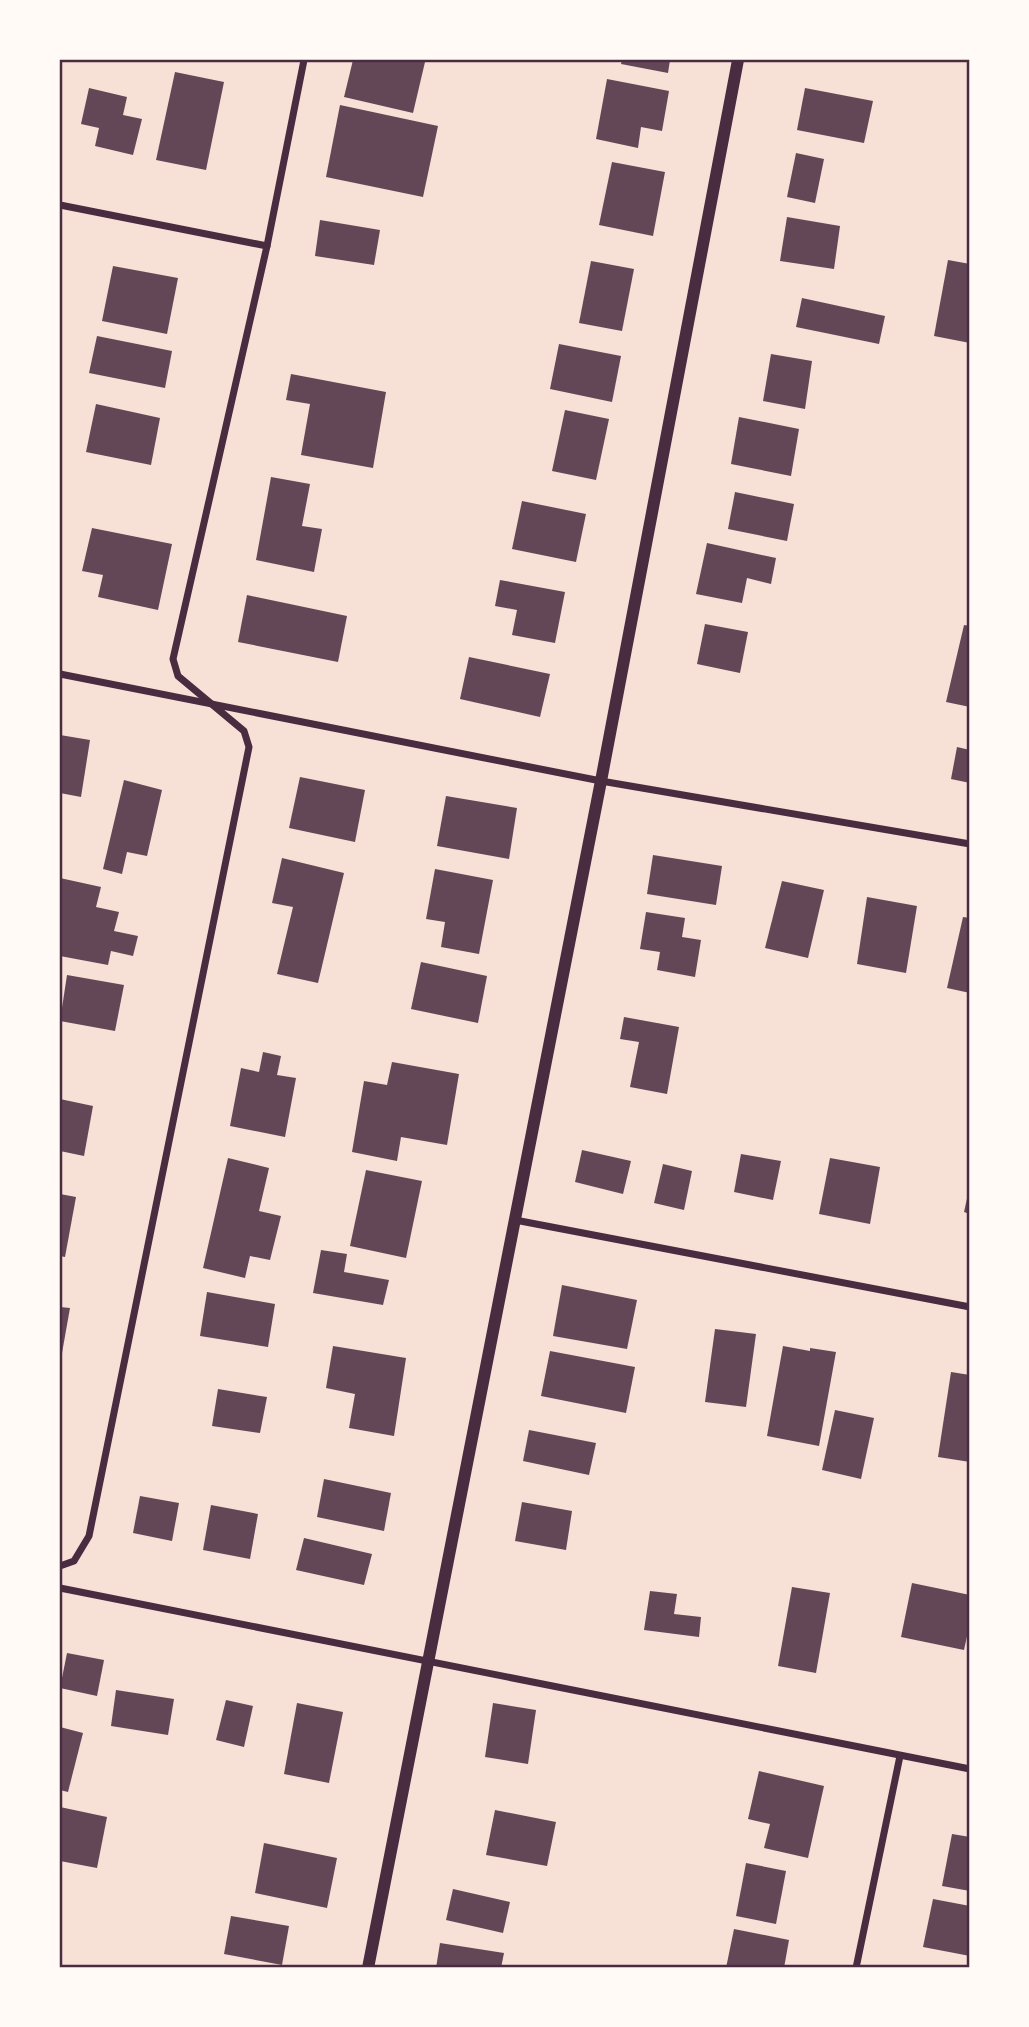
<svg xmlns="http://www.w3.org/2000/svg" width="1029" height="2027" font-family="'Libre Baskerville',serif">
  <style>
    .building { fill: #644757 }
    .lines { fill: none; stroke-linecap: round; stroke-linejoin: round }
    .minor { stroke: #4a2c40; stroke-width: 7 }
    .tertiary { stroke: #4a2c40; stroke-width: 12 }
    .neatline { fill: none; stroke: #4a2c40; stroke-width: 2.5 }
  </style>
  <rect width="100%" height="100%" fill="#f7e1d7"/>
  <g class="building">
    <polygon points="353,60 415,60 425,62 413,113 344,97"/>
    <polygon points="622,60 670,60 668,73 621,64"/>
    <polygon points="175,72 224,82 206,170 156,160"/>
    <polygon points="607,79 669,91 662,131 641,127 638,148 596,139"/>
    <polygon points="89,88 127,97 123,115 142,119 133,155 95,146 99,128 81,124"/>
    <polygon points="805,88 873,101 864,143 797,130"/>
    <polygon points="340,105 438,126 423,197 326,177"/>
    <polygon points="796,153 824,159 815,203 787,197"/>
    <polygon points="612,162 665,172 653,236 599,225"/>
    <polygon points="787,217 840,226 834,269 780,261"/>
    <polygon points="320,220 380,230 374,265 315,256"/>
    <polygon points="948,260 970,264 970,343 934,336"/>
    <polygon points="591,261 634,269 622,331 579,323"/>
    <polygon points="113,266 178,278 167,334 102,321"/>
    <polygon points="802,298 885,316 879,344 796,327"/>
    <polygon points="97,336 172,351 165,388 89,373"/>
    <polygon points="559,344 621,356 612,402 550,389"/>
    <polygon points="771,354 812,361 805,409 763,401"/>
    <polygon points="291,374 386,392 373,468 301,455 310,404 286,400"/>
    <polygon points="96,404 160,418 151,465 86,452"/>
    <polygon points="565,410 609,419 596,480 552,471"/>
    <polygon points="739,417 799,429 791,476 731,464"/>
    <polygon points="271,477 310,484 302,526 322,529 314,572 256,560"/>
    <polygon points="735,492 794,504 787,541 728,529"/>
    <polygon points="522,501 586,514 576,562 512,549"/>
    <polygon points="92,528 172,544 158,610 98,597 103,575 82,571"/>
    <polygon points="707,543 776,558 771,584 747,578 742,603 696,594"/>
    <polygon points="500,580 565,592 555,643 512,635 517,610 495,606"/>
    <polygon points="247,595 347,616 338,662 238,642"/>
    <polygon points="705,624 748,632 740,673 697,664"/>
    <polygon points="964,625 970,626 970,707 946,702"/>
    <polygon points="469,657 550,674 540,717 460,699"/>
    <polygon points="60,735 90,740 81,797 60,793"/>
    <polygon points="957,747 970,750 970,783 951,779"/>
    <polygon points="300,777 365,790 355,842 289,828"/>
    <polygon points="124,780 162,790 147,856 127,852 122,874 103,869"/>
    <polygon points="446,796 517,808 509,859 437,846"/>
    <polygon points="653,855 722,866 716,905 647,894"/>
    <polygon points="282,858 344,873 318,983 277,974 293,907 272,903"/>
    <polygon points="435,869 493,880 479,954 441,947 445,922 426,919"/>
    <polygon points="60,878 101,887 96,907 119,912 114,931 138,936 133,956 111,951 108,965 60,956"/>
    <polygon points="782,881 824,890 808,958 765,948"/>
    <polygon points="867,897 917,906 906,973 857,964"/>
    <polygon points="646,912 685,918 682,937 701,940 695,977 657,970 660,952 640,949"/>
    <polygon points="963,917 970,918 970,993 947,988"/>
    <polygon points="421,962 487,976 478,1023 411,1009"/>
    <polygon points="67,975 124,985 115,1031 60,1021"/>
    <polygon points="624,1017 679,1027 667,1094 630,1087 639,1042 620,1039"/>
    <polygon points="263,1052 281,1056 277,1075 296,1078 285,1137 230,1126 241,1068 259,1072"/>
    <polygon points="392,1062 459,1074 447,1145 401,1137 397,1161 352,1152 364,1081 387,1085"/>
    <polygon points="60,1099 93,1106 84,1156 60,1151"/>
    <polygon points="582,1150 631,1161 623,1194 575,1182"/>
    <polygon points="741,1154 781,1161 773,1200 734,1192"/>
    <polygon points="228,1158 269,1168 259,1211 281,1216 270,1260 250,1256 245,1278 203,1268"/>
    <polygon points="830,1158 880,1167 870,1224 819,1214"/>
    <polygon points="663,1164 692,1171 684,1210 654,1203"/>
    <polygon points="366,1170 422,1181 406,1258 350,1246"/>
    <polygon points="60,1194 76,1197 65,1257 60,1256"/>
    <polygon points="968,1194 970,1194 970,1214 964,1212"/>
    <polygon points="321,1250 347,1254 344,1272 389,1280 383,1305 313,1293"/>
    <polygon points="562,1285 637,1300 627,1349 553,1336"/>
    <polygon points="207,1292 275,1304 268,1347 200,1336"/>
    <polygon points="60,1307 70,1308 62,1353 60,1353"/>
    <polygon points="715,1329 756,1334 746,1407 705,1402"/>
    <polygon points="333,1346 406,1358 394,1436 349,1428 355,1394 326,1388"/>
    <polygon points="783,1346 810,1351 810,1348 836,1352 819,1446 767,1436"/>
    <polygon points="550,1351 635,1367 626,1413 541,1396"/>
    <polygon points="951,1372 970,1375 970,1462 938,1457"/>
    <polygon points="218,1389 267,1397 260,1433 212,1426"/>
    <polygon points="835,1410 874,1418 861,1479 822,1470"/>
    <polygon points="529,1430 596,1443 589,1475 523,1461"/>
    <polygon points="324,1479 391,1493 384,1531 317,1517"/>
    <polygon points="140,1496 179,1503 172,1541 133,1533"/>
    <polygon points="522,1502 572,1511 566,1550 515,1541"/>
    <polygon points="211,1505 258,1514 250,1559 203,1550"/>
    <polygon points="304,1538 372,1554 364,1585 296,1570"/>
    <polygon points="912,1583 970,1595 970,1623 964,1650 901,1637"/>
    <polygon points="792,1587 830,1593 816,1673 778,1666"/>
    <polygon points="650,1591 677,1594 674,1614 701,1617 699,1637 644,1630"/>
    <polygon points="67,1653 104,1660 97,1696 60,1688"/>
    <polygon points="116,1690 174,1699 168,1735 111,1726"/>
    <polygon points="226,1700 253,1706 244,1747 216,1740"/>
    <polygon points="297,1703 343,1712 329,1783 284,1774"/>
    <polygon points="493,1703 536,1710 528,1764 485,1757"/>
    <polygon points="60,1727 83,1733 68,1792 60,1790"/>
    <polygon points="759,1771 824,1786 808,1858 764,1848 770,1824 748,1819"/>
    <polygon points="60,1807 107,1817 97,1868 60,1861"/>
    <polygon points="495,1810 556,1822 547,1866 486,1855"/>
    <polygon points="952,1834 970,1837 970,1891 942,1886"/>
    <polygon points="264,1843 337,1858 327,1908 255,1893"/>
    <polygon points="746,1863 786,1871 776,1924 736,1916"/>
    <polygon points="453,1889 510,1902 503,1933 446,1920"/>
    <polygon points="933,1899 970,1906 970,1956 923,1947"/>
    <polygon points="231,1916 289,1926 282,1965 224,1954"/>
    <polygon points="734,1929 789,1940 784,1968 726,1968"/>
    <polygon points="440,1943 504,1953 501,1968 436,1968"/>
  </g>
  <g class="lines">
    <g class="minor">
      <polyline points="60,205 267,246"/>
      <polyline points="60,674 601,781 970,844"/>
      <polyline points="515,1220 970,1307"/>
      <polyline points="60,1566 74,1561 89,1536 249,747 244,731 178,676 173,659 267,246 304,60"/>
      <polyline points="60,1588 970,1769"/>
      <polyline points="856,1968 900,1756"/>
    </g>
    <polyline class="tertiary" points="368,1968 601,781 738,60"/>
  </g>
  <rect width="1029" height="2027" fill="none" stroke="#fffaf5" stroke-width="122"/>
  <rect x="61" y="61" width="907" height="1905" class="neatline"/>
</svg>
